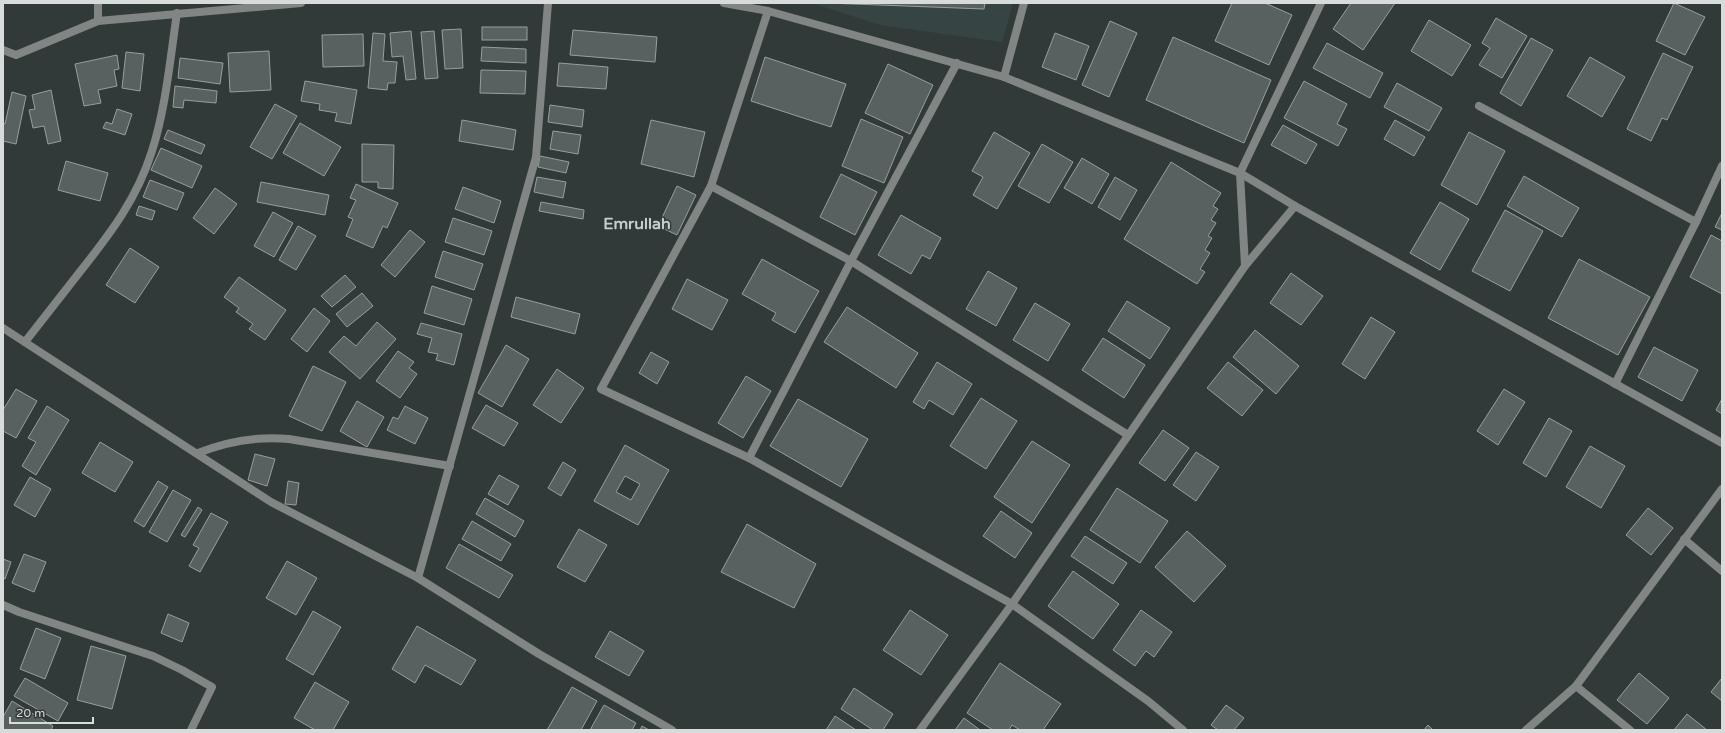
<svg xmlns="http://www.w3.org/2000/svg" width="1725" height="733" font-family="'Varela Round',sans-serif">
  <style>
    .built { fill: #364544 }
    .building { fill: #596160; stroke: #979f9e; fill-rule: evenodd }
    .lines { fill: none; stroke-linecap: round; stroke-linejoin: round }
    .service { stroke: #818584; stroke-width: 8 }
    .minor { stroke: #818584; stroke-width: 8 }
    .tertiary { stroke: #818584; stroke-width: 8 }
    .labels { text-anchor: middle; stroke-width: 3; stroke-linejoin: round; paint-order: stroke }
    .district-label { font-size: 16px; font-weight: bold; fill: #c4cdcc; stroke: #323a39 }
  </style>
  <rect width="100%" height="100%" fill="#323a39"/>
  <polygon class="built" points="812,3 1013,3 1002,42 880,25"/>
  <g class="building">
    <polygon points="827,3 985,3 984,9"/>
    <polygon points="1232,3 1265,3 1292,15 1269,65 1215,41"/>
    <polygon points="1351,3 1395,3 1363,50 1333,29"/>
    <polygon points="1674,3 1705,17 1685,55 1656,41"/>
    <polygon points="1496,18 1527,36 1502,78 1479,65 1490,48 1482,43"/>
    <polygon points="1429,20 1471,45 1452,76 1411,51"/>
    <polygon points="1110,21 1137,33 1109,97 1082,85"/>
    <rect x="482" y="27" width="45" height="13"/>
    <polygon points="461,29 463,68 445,69 442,30"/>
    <polygon points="573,30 657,37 655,62 570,55"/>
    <polygon points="411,31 416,79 406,80 403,56 392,57 390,33"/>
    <polygon points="434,31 438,78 425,79 421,32"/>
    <polygon points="373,33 385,34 383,61 397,62 395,83 388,83 387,90 368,88"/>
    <polygon points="1055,33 1089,46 1076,80 1042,67"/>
    <polygon points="363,34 364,66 323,67 322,35"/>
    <polygon points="1173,37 1271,80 1244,143 1146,100"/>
    <polygon points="1531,38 1553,50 1521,106 1500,93"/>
    <polygon points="1327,43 1383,73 1370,98 1313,68"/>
    <polygon points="482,47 526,49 526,63 481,61"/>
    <polygon points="269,51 271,90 230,92 228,53"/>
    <polygon points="126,52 144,54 140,91 122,88"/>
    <polygon points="1663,53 1693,67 1667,120 1662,118 1651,141 1627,129"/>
    <polygon points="117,55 119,69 114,70 117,86 98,90 101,103 84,106 75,64"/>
    <polygon points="765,57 846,84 831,127 751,101"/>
    <polygon points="1590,57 1625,77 1602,117 1567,96"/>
    <polygon points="180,58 223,63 220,84 178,78"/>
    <polygon points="559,63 608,67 606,89 557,86"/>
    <polygon points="888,64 933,85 910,134 865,113"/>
    <polygon points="481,70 526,71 525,94 480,93"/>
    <polygon points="305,81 357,90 351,124 335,121 337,113 319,110 320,104 301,101"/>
    <polygon points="1304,81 1347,104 1337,124 1347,129 1338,146 1284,118"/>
    <polygon points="1397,83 1442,108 1429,131 1384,107"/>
    <polygon points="175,86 217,91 216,103 184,100 183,108 173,107"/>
    <polygon points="51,90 61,141 48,144 44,126 33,128 29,110 35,109 32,95"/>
    <polygon points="12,92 26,96 16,144 3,141 3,123 5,124"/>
    <polygon points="275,104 297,116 272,159 250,147"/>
    <polygon points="550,105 584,110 582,127 548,122"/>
    <polygon points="117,109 132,114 125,135 103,128 106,122 112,124"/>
    <polygon points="861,119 903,137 884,183 842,166"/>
    <polygon points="462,120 516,130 513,150 459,141"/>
    <polygon points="651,120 705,132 694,177 641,164"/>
    <polygon points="1395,120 1425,137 1414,156 1384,139"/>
    <polygon points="300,123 341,147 324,176 283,153"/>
    <polygon points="1283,125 1317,144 1306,164 1271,145"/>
    <polygon points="168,130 205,145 201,154 164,139"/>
    <polygon points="553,131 581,135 578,154 550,149"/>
    <polygon points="994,132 1030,153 997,209 973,195 983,177 972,171"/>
    <polygon points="1469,132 1505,151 1477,205 1441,185"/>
    <polygon points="362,144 394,145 393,189 378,188 378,182 362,182"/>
    <polygon points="1042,144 1073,162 1049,203 1018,186"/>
    <polygon points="161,148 202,166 192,188 151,170"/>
    <polygon points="540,156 569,162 566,173 538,167"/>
    <polygon points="1082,158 1109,174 1092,204 1064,188"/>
    <polygon points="66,161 108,173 100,201 58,190"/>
    <polygon points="1171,162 1221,193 1213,206 1218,209 1211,220 1216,223 1208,236 1212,238 1205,250 1210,253 1200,269 1205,272 1197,284 1124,239"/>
    <polygon points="841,174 877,192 855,235 820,217"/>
    <polygon points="1524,176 1579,208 1562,237 1507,206"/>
    <polygon points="537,177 566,182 563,198 534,192"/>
    <polygon points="1115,177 1137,190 1120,220 1098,207"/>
    <polygon points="150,180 184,193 177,210 143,197"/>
    <polygon points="261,182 329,195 325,215 257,202"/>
    <polygon points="356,184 398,203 387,228 383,226 373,248 346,236 353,219 348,217 356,200 350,198"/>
    <polygon points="677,186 696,195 677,235 658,226"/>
    <polygon points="463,187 501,201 494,223 455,209"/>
    <polygon points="215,188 237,204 214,234 193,218"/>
    <polygon points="541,202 584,210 583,219 539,211"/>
    <polygon points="1440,202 1469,219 1440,270 1410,253"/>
    <polygon points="139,206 155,211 152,220 136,215"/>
    <polygon points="1505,210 1543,231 1510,291 1472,271"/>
    <polygon points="273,212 293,223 274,257 254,246"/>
    <polygon points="1722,213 1722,230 1715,227"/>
    <polygon points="901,215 941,238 930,259 922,255 911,274 878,255"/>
    <polygon points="453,218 492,231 484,255 445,242"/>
    <polygon points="298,226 316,236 296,270 279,260"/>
    <polygon points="410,230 425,242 395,277 381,265"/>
    <polygon points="1711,235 1722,241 1722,294 1690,277"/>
    <polygon points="130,248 159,267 135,303 106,285"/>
    <polygon points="443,251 483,264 474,290 435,277"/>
    <polygon points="762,259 819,291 795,333 772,320 776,313 742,294"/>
    <polygon points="1579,259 1650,297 1618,355 1548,318"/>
    <polygon points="988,271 1017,288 996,326 966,309"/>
    <polygon points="1291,273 1323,296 1301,325 1270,303"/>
    <polygon points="345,275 356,287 332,307 321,296"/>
    <polygon points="239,277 286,310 265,340 249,329 253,324 236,312 239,308 224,297"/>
    <polygon points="687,279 728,300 712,330 672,309"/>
    <polygon points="432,286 472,299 464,325 424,313"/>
    <polygon points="362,293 373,306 347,327 336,314"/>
    <polygon points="516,297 580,314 575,334 511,317"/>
    <polygon points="1127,301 1170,328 1150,359 1108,331"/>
    <polygon points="1035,303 1070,324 1048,361 1013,340"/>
    <polygon points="847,307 918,353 896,388 824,342"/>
    <polygon points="314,308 330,321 307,352 291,339"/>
    <polygon points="1371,317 1395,332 1365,379 1342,364"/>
    <polygon points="377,322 396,339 360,379 329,352 344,336 356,346"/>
    <polygon points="421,323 462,334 454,365 436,360 438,354 428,352 432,338 417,334"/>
    <polygon points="1255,330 1299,366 1276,394 1233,357"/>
    <polygon points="1103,338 1145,365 1124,398 1082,370"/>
    <polygon points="506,345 529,359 502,407 478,393"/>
    <polygon points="1654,347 1698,370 1682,401 1638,377"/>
    <polygon points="398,351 414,362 409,368 417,374 400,398 376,381"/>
    <polygon points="651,352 669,362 657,384 639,373"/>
    <polygon points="937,362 972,384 953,415 929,400 924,409 913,402"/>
    <polygon points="1228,362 1263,390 1242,416 1207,388"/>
    <polygon points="313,366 346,382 322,431 289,416"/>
    <polygon points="557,369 584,388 561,423 533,405"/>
    <polygon points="746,376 771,391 743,438 718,423"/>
    <polygon points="16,389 37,401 16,438 3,431 3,410"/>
    <polygon points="1504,389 1525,402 1498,445 1477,431"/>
    <polygon points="981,398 1017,421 986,469 950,446"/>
    <polygon points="798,399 868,439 841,487 770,446"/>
    <polygon points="1722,399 1722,414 1716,410"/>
    <polygon points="357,401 384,417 367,447 340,431"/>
    <polygon points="486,405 518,423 504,446 472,428"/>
    <polygon points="47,406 69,420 36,475 22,466 36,442 28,438"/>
    <polygon points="405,406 428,418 415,444 387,430 393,417 398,419"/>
    <polygon points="1549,418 1572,431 1546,477 1523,463"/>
    <polygon points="1163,430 1189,448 1165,481 1139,463"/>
    <polygon points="1032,441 1070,465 1032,523 994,497"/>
    <polygon points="100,442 133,462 115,492 82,473"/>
    <path d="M625,445L669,470L638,525L594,501ZM625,476L640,484L631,500L616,492Z"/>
    <polygon points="1590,446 1625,466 1601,508 1566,487"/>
    <polygon points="1196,452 1219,467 1196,501 1173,485"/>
    <polygon points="255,454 275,459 267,486 248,480"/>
    <polygon points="563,462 576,470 561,496 548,488"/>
    <polygon points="499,475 519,486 508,505 488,494"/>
    <polygon points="30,477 51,489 35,517 14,505"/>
    <polygon points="158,481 168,487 144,527 134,521"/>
    <polygon points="288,481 299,483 296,505 285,504"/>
    <polygon points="1117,488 1168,521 1140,563 1090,530"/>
    <polygon points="173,490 191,500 167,542 149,532"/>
    <polygon points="485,498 524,521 515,537 476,514"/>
    <polygon points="198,507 202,510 185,537 181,535"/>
    <polygon points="1648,508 1673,528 1651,555 1626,535"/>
    <polygon points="1001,511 1032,533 1015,558 983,536"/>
    <polygon points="211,513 228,522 200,572 189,566 199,548 193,545"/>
    <polygon points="472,521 511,544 501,561 462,539"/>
    <polygon points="747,524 816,564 794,608 721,572"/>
    <polygon points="579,529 607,545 585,582 557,567"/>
    <polygon points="1187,531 1226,566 1194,602 1155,567"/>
    <polygon points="1085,536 1127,563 1113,584 1071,556"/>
    <polygon points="459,544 513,575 499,598 446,568"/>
    <polygon points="24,554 46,562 34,592 12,583"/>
    <polygon points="3,559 11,562 5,579 3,578"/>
    <polygon points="287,561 317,578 296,615 266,598"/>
    <polygon points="1073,571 1119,604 1093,639 1048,606"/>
    <polygon points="910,610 948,635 921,675 883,650"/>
    <polygon points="1141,610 1172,632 1154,657 1146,651 1135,666 1113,650"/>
    <polygon points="313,611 341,627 313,675 286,659"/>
    <polygon points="168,614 189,623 182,642 161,633"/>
    <polygon points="417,626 476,660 461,685 425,665 415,683 392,669"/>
    <polygon points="36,628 61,638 45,679 20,669"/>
    <polygon points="610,631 644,651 629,676 595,657"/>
    <polygon points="91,646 126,656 112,709 77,700"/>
    <polygon points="1000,663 1061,704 1043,730 1020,730 1012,725 1009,730 993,730 967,713"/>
    <polygon points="1639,673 1669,698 1647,724 1617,700"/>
    <polygon points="25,678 68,703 58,721 14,696"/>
    <polygon points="1722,678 1722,701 1711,692"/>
    <polygon points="315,682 349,702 333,730 315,730 294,718"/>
    <polygon points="572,687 597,701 581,730 547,730"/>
    <polygon points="854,688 893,714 883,730 873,730 841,709"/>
    <polygon points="12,701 53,726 51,730 3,730 3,717"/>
    <polygon points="604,705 636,723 632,730 590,730"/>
    <polygon points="1226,705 1244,718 1234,730 1218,730 1211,725"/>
    <polygon points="1687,714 1707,730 1674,730"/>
    <polygon points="835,716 856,730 826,730"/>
    <polygon points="964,718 980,730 955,730"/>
    <polygon points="1428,725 1433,730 1424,730"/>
    <polygon points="642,726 649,730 640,730"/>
  </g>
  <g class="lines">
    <path class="service" d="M198,453C228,441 256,436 289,439L450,466"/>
    <g class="minor">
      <polyline points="98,3 98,21"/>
      <polyline points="724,3 768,11 1004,77 1240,173 1295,206 1722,443"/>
      <polyline points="768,11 711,186 601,389 749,458 1012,604 1148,701 1183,730"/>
      <polyline points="3,50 16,55 98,21 301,3"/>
      <polyline points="1004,77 1024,3"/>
      <polyline points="1479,106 1696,222"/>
      <polyline points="711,186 851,261 1128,435"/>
      <polyline points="1245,266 1295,206"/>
      <polyline points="3,328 271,502 418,578 539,654 672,730"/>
      <path d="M25,342C43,319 61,296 79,273C110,234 137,199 152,151C166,107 170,59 177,13"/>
      <polyline points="1615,384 1696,222 1722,166"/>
      <polyline points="749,458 851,261 957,63"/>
      <polyline points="1684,539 1722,571"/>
      <polyline points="418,578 536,157 548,3"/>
      <polyline points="3,605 19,612 153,656 182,670 212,687 191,730"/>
      <polyline points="1576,686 1630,730"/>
      <polyline points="1526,730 1576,686 1722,489"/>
    </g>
    <polyline class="tertiary" points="920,730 1012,604 1245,266 1240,173 1321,3"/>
  </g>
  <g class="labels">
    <g class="district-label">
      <text x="637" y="229">Emrullah</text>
    </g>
  </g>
  <rect width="1725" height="733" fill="none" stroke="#d7dcdb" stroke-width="8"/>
  <path d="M10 717v6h83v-6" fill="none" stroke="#d7dcdb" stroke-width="2"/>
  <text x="16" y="717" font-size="12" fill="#d7dcdb" stroke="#323a39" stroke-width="3" paint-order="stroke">20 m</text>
</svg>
